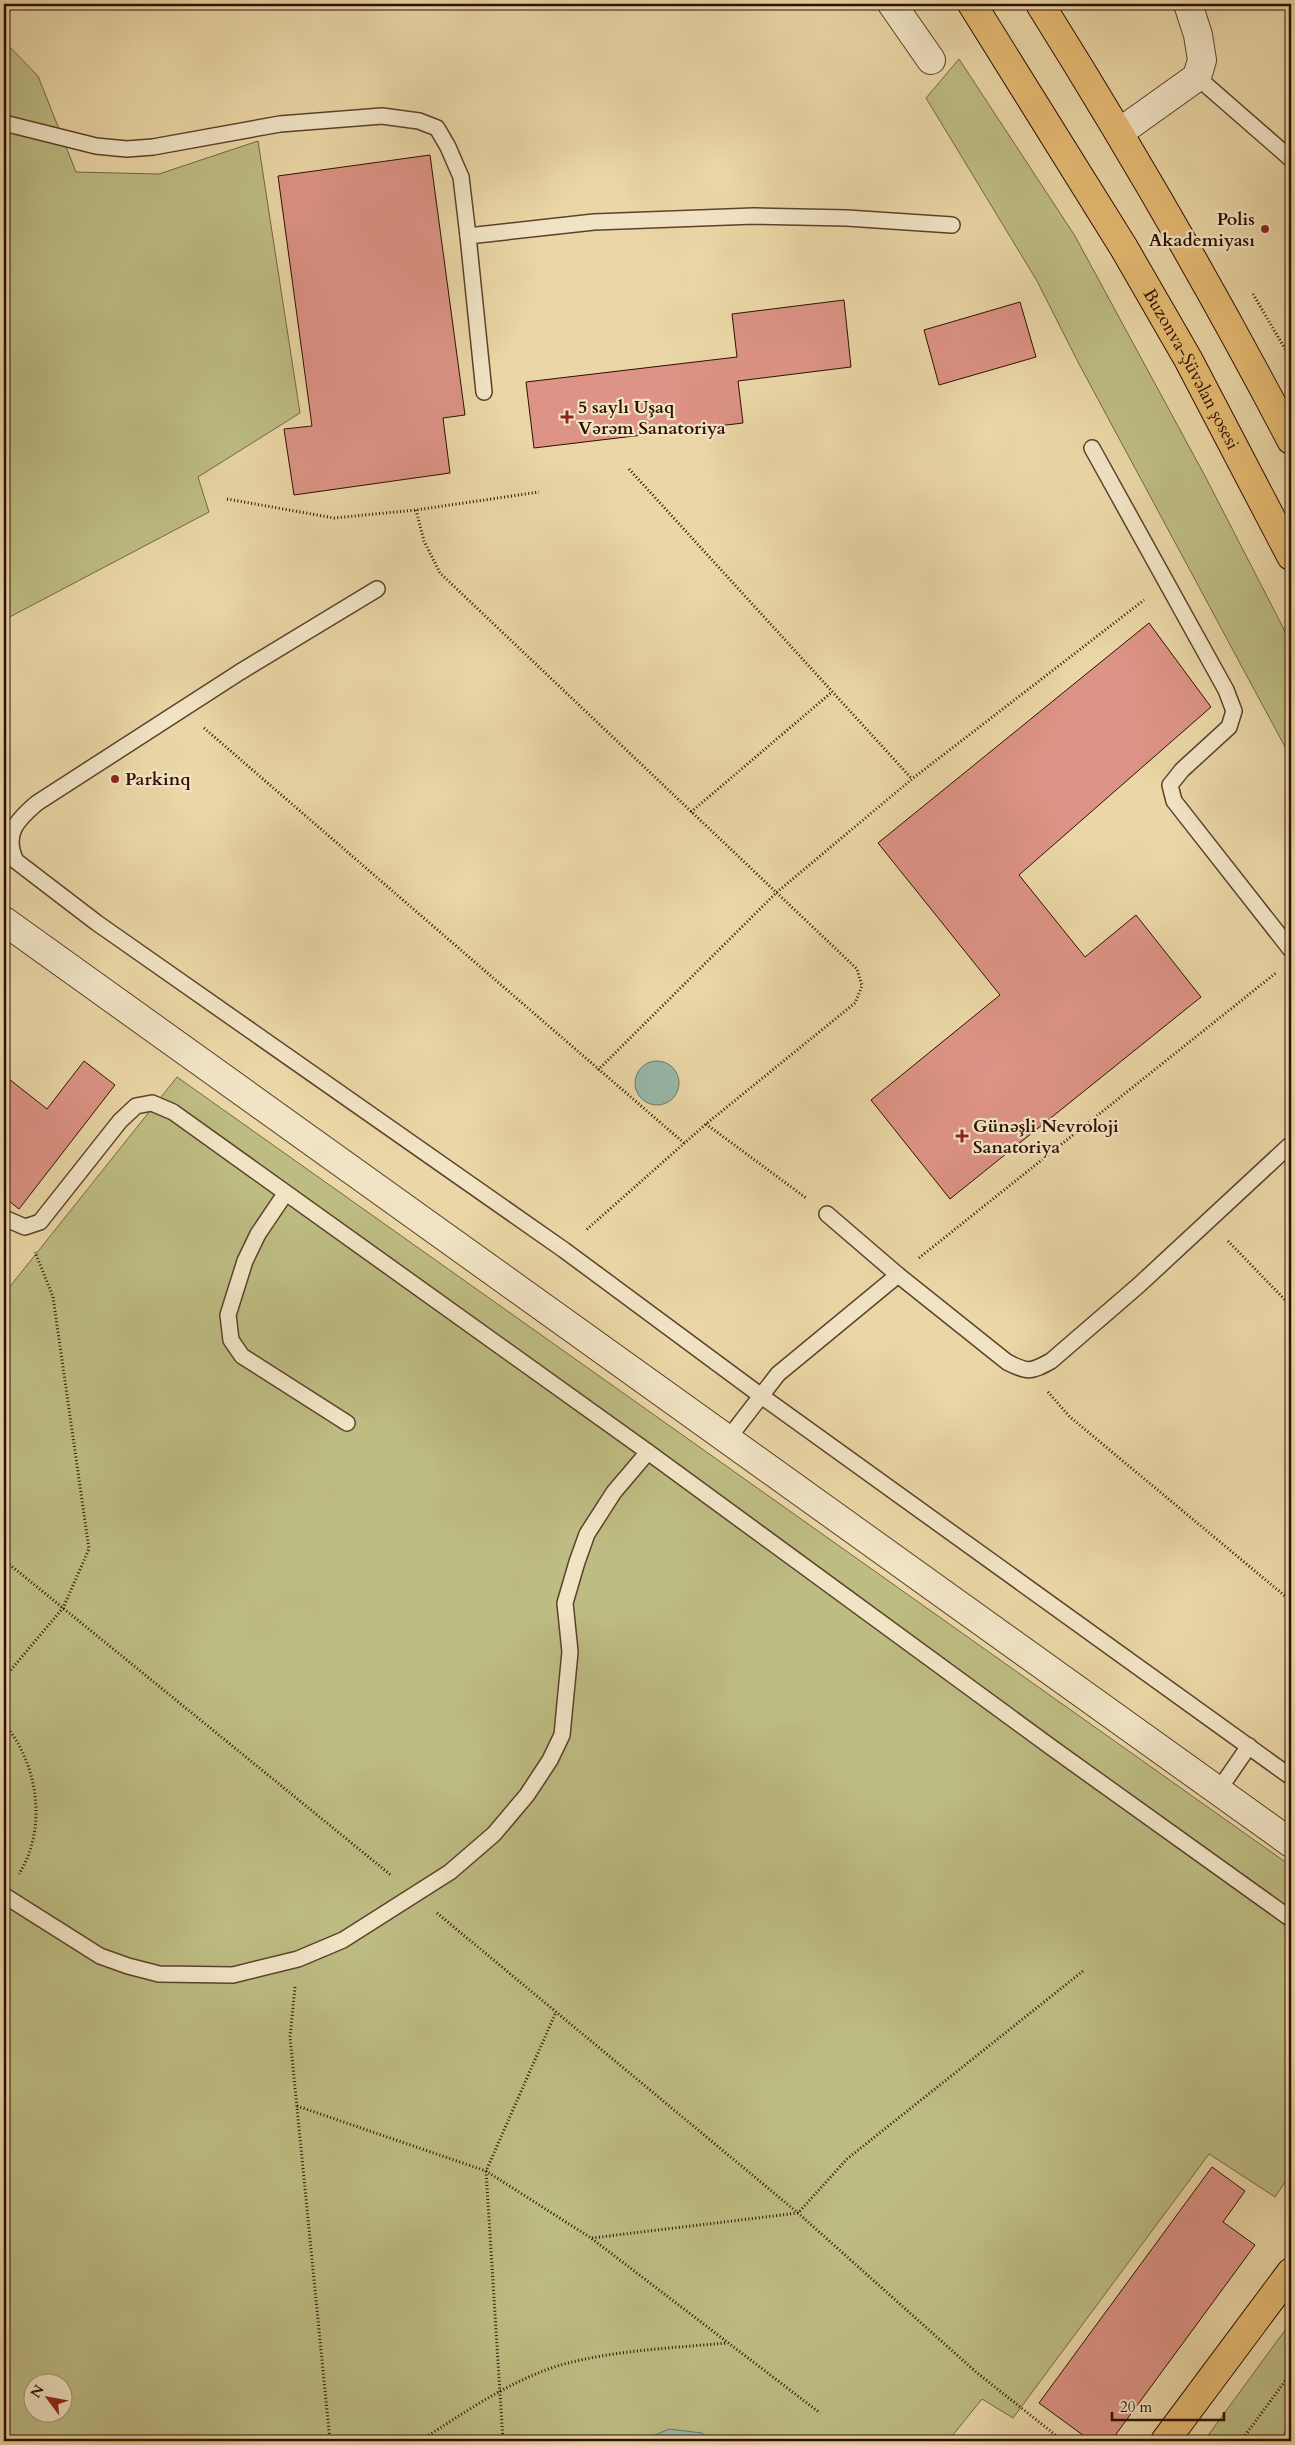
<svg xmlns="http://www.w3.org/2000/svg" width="1295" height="2445" font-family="Cardo,serif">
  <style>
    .green { fill: #bdbc82; stroke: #766641; fill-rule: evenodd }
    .water { fill: #98b9ab; stroke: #6e7567 }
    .building { fill: #dd9385; stroke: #2e0f00 }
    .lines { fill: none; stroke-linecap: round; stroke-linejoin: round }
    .service-casing { stroke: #5d412a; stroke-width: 18 }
    .minor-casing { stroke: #5d412a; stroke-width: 30 }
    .primary-casing { stroke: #2e0f00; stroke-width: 30 }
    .path { stroke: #2e0f00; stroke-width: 3; stroke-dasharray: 1 2.5; stroke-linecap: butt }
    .service { stroke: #f1e4c5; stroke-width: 15 }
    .minor { stroke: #f1e4c5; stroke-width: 28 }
    .primary { stroke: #e5bb73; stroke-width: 28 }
    .poi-dot { fill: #8f2418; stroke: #f1e4c5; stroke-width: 2 }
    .labels { text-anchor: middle; stroke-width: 4.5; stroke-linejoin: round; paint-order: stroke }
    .poi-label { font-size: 18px; font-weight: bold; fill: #2e0f00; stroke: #f1e4c5; text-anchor: start }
    .street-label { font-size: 18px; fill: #2e0f00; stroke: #f1e4c5 }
  </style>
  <rect width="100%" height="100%" fill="#ead6a6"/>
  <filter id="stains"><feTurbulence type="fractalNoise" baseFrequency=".004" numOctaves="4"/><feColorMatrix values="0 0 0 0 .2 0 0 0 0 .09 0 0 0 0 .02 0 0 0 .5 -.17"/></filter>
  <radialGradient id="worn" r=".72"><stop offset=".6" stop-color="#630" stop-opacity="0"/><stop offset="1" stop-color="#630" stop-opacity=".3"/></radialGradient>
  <g class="green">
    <polygon points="4,41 38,76 76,172 159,174 258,141 300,413 198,477 209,512 4,620"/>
    <polygon points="959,59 1075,236 1205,476 1291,643 1291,758 1079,364 1037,281 926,98"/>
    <path d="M177,1077L1291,1866V2173L1275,2197L1209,2154L1013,2418L982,2399L948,2441H4V1294ZM32,2382H62V2412H32Z"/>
    <polygon points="1291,2322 1291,2424 1278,2441 1204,2441"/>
  </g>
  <g class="water">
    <circle cx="657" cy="1083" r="22"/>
    <polygon points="669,2429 702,2433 712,2441 641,2441"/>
  </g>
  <g class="building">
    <polygon points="430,155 465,415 443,418 450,473 294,495 284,429 312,426 278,176"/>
    <polygon points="844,300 851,367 738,381 743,423 534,448 526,382 737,357 732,314"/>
    <polygon points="1020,302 1036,357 939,385 924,330"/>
    <polygon points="1149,623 1211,707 1019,875 1085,957 1136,915 1201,997 950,1199 871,1100 1000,995 878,843"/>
    <polygon points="84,1061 115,1085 19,1209 4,1197 4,1075 47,1109"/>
    <polygon points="1212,2167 1245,2191 1223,2222 1255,2245 1111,2441 1091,2441 1039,2403"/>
  </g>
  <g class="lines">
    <g class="service-casing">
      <g id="service">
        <polyline points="1197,77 1291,159"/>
        <polyline points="4,123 96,146 127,149 153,147 280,124 382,116 419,121 437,128 448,147 461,177 468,236 594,222 754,216 847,218 952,225"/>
        <polyline points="468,236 484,392"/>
        <polyline points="1092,448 1226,690 1234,711 1229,727 1182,770 1170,785 1174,801 1291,950"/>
        <path d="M377,589L240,672L37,803C17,820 3,834 16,861L97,923L564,1250L760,1395L1291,1777"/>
        <polyline points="285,1194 258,1234 245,1261 228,1315 231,1340 242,1356 347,1423"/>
        <path d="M827,1214L898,1275L1007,1362C1028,1373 1031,1372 1051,1361L1139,1285L1291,1144"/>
        <polyline points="4,1218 25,1227 40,1222 120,1121 136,1106 152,1103 173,1112 648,1452 1055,1750 1291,1919"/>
        <polyline points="727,1440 778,1374 898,1275"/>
        <polyline points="1218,1791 1249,1746"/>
        <polyline points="4,1897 5,1896 100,1956 128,1966 159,1974 233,1975 298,1959 343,1940 450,1872 494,1834 527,1795 550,1760 562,1735 570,1652 565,1603 577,1562 587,1534 614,1492 648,1452"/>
      </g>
    </g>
    <g class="minor-casing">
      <g id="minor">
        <polyline points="892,4 931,60"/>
        <polyline points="1120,132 1197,77 1202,60 1198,35 1188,4"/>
        <polyline points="4,921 1291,1843"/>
      </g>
    </g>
    <g class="primary-casing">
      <g id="primary">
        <path id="s1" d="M972,4L1124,248L1188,359L1291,556"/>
        <path d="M1040,4C1129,146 1213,291 1291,440"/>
        <polyline points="1165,2441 1291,2272"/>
      </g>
    </g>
    <g class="path">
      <polyline points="1253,294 1291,359"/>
      <polyline points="629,469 912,779"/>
      <polyline points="227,499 334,518 416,510 539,492"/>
      <polyline points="416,510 424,541 440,573 857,969 862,986 855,1003 706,1124 585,1231"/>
      <polyline points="204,728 684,1143"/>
      <polyline points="691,812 832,692"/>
      <polyline points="598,1070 776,893 912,779 1144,600"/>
      <polyline points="706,1124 806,1198"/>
      <polyline points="1228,1241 1291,1306"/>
      <polyline points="919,1258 1277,972"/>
      <polyline points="1048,1392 1070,1417 1291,1601"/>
      <polyline points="4,1560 392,1876"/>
      <polyline points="4,1678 63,1608 89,1549 53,1297 35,1252"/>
      <path d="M4,1723C38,1764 48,1827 19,1874"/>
      <polyline points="437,1913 798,2213 976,2372 1063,2441"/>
      <polyline points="295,1987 290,2037 330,2441"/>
      <polyline points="297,2106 486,2171 591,2238 820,2413"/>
      <polyline points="592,2238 798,2213 847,2159 1083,1971"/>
      <path d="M420,2441C465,2412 512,2379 564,2364C617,2350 673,2348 727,2343"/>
      <polyline points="503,2441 486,2171 556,2012"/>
      <polyline points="1241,2441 1291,2373"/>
    </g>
    <use href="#service" class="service"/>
    <use href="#minor" class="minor"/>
    <use href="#primary" class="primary"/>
  </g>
  <g class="poi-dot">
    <circle cx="1265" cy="229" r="5"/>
    <path d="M564.5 409.5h5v5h5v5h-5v5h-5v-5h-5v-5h5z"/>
    <circle cx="115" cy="779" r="5"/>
    <path d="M959.5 1128.5h5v5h5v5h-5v5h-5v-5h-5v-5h5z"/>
  </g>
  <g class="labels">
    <g class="poi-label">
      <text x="1255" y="225" text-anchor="end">Polis<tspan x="1255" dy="21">Akademiyası</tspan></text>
      <text x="578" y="413">5 saylı Uşaq<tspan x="578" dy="21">Vərəm Sanatoriya</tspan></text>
      <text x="125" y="785">Parkinq</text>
      <text x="973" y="1132">Günəşli Nevroloji<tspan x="973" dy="21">Sanatoriya</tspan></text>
    </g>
    <g class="street-label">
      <text dy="6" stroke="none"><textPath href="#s1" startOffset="426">Buzonva-Şüvəlan şosesi</textPath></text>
    </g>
  </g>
  <rect width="1295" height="2445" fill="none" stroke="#ead6a6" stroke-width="20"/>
  <rect x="5" y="5" width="1285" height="2435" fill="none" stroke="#2e0f00" stroke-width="2.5"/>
  <rect x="10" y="10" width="1275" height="2425" fill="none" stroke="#2e0f00"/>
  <g transform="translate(48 2398) rotate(302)"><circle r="24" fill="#f1e4c5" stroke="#a38f76"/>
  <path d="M0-4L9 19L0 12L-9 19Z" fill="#8f2418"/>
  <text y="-8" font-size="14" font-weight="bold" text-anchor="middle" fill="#2e0f00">N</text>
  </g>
  <path d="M1112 2412v8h112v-8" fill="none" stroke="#2e0f00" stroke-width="2.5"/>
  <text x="1120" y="2412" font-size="15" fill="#2e0f00" stroke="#f1e4c5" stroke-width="4" paint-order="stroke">20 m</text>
  <rect width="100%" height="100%" filter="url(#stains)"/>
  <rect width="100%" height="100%" fill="url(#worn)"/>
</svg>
